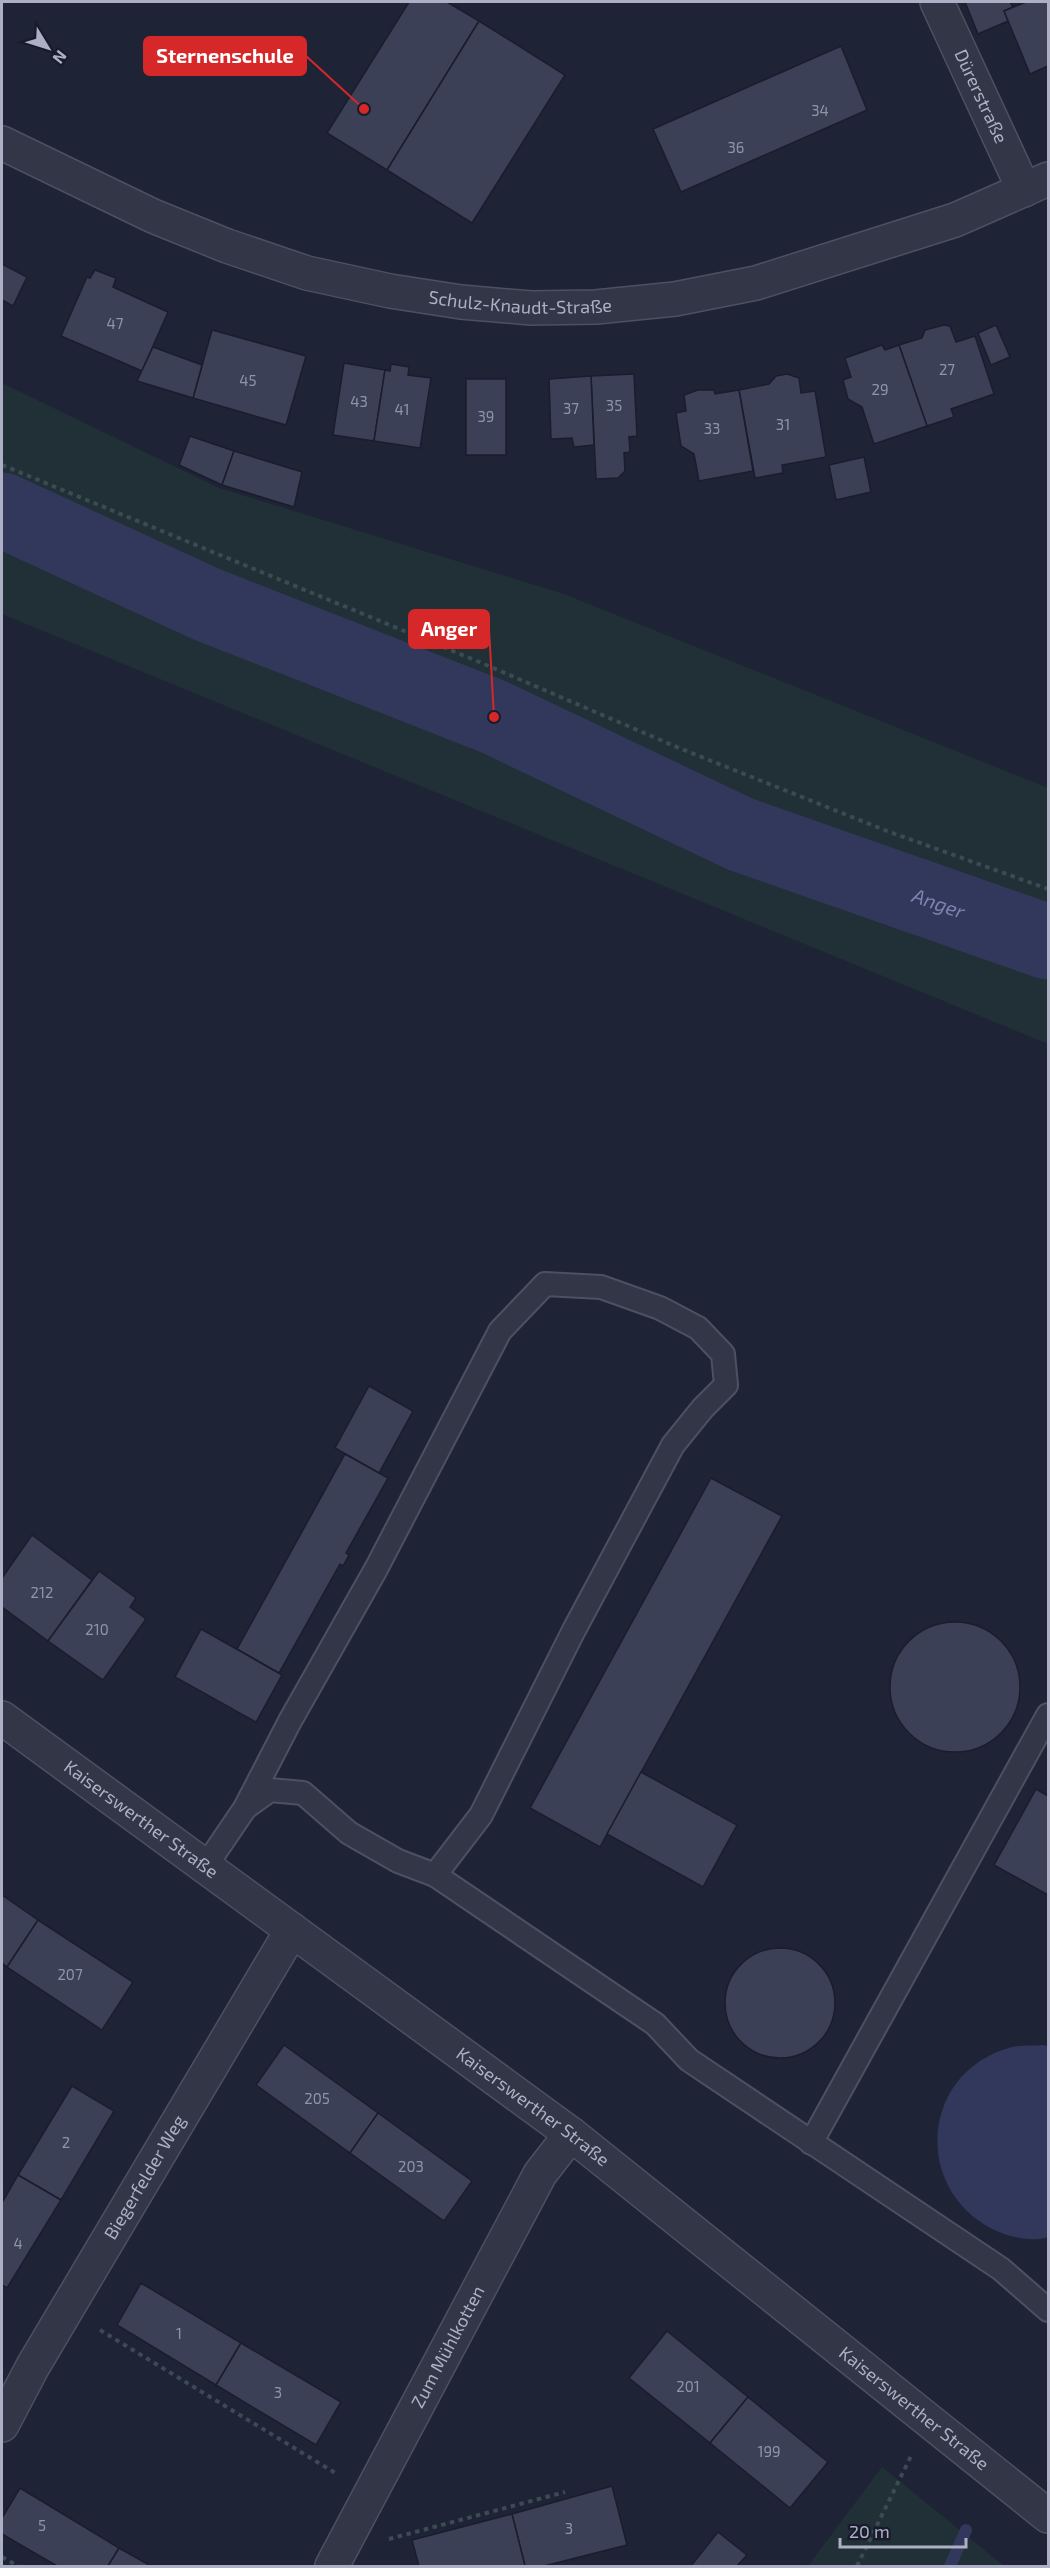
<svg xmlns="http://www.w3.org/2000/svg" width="1050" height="2568" font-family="'Exo 2',sans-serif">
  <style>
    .green { fill: #212f37 }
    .water { fill: #31385b }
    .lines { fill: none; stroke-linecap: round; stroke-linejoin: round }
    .stream { stroke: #31385b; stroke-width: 12 }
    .river { stroke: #31385b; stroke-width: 75 }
    .building { fill: #3b4057; stroke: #1a1d2d; stroke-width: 1.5 }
    .service-casing { stroke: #4d5062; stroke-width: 26 }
    .minor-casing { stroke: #4d5062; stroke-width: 36 }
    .path { stroke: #3c4a52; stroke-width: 4; stroke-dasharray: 4.5 4.5; stroke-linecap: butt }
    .service { stroke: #333647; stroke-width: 22 }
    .minor { stroke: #333647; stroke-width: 33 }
    .labels { text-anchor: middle; stroke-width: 4.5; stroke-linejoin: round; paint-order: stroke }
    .number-label { font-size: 15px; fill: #9094a9 }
    .street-label { font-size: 18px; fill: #adb0c4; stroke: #181b2b }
    .water-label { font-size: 20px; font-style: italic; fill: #7c85b1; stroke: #181b2b }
    .leader { fill: none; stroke: #d62828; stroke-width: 2 }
    .callout-dot { fill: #d62828; stroke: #181b2b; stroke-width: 2 }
    .callout { fill: #d62828; stroke: #d62828; stroke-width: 2 }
    .callout-label { font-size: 20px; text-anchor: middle; font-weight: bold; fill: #fff }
  </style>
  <rect width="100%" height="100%" fill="#1f2336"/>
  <g class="green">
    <polygon points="2,383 219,488 564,594 1048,788 1048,1044 2,614"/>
    <polygon points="882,2467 1004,2566 808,2566"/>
  </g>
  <path class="water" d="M1045,2045L1048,2047V2237C1034,2242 1013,2238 999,2232C911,2194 919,2071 1012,2047C1022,2045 1034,2046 1045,2045Z"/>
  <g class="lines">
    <polyline class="stream" points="950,2566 966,2530"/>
    <path class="river" id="s1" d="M2,510L206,604L494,717L740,834L1048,942"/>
  </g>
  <g class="building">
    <polygon points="409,2 447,2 479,21 387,170 327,133"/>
    <polygon points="965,2 1010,2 1013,7 1004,11 1008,21 978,34"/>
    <polygon points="1026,2 1048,2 1048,66 1030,74 1004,11"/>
    <polygon points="479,21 565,75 472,223 387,170"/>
    <polygon points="841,46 867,110 681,192 653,129"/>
    <polygon points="2,264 27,277 13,306 2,300"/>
    <polygon points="95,270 116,278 113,287 168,312 142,371 61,336 87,277 90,278"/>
    <polygon points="944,325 950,326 956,342 975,336 994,394 951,409 954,417 927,426 899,345 922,338 925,330"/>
    <polygon points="996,325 1010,357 991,365 978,333"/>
    <polygon points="212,330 306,356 286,425 193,398"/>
    <polygon points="882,345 885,350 899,345 927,426 874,444 862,407 848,399 843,380 851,377 845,358"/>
    <polygon points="153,347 202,365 193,398 137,381"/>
    <polygon points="344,363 385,370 374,441 333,435"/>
    <polygon points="391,364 409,367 408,375 431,378 420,448 374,441 385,370 390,371"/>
    <polygon points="634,374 637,436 629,437 630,452 624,453 625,471 618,478 596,479 591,376"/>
    <polygon points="787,374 799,378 801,393 815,391 826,457 782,465 783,473 755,478 739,390 769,384 776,376"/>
    <polygon points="591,376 594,445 574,447 572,438 551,439 549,379"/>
    <rect x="466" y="379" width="40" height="76"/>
    <polygon points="698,390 714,390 715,394 739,390 753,471 699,481 694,454 681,446 676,413 686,411 684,395"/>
    <polygon points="190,436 234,451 222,485 179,465"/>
    <polygon points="234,451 302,472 294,507 222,485"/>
    <polygon points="864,457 871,492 836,500 829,465"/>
    <polygon points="369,1386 413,1411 379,1473 335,1448"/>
    <polygon points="345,1454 388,1478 346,1553 349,1555 343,1566 340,1564 279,1673 237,1649"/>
    <polygon points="711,1478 782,1516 600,1847 530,1808"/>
    <polygon points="32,1535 92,1580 48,1641 2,1607 2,1578"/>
    <polygon points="99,1571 136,1598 130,1607 146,1619 103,1680 48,1641"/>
    <circle cx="955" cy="1687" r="65"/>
    <polygon points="201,1629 282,1675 256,1722 175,1677"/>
    <polygon points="641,1772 737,1825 703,1887 607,1834"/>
    <polygon points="1036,1789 1048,1796 1048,1895 994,1865"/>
    <polygon points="2,1895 38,1920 7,1967 2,1963"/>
    <polygon points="38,1920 133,1982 102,2030 7,1967"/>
    <circle cx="780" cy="2003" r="55"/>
    <polygon points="284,2045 378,2113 350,2153 256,2085"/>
    <polygon points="72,2086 114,2111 61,2200 18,2175"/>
    <polygon points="378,2113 472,2181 444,2221 350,2153"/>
    <polygon points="18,2175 61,2200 7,2288 2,2285 2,2203"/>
    <polygon points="141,2283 241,2343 216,2385 117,2325"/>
    <polygon points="667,2331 748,2397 710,2443 629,2378"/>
    <polygon points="241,2343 341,2402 316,2445 216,2385"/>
    <polygon points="748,2397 828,2462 790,2508 710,2443"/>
    <polygon points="612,2486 627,2545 544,2566 525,2566 512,2514"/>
    <polygon points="20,2488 119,2548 108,2566 57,2566 2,2534 2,2518"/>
    <polygon points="512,2514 525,2566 419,2566 412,2540"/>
    <polygon points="718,2532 747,2555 737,2566 691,2566"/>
    <polygon points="119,2548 151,2566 108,2566"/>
  </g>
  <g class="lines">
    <g class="service-casing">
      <g id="service">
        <polyline points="205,1867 245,1808 270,1790 303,1793 349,1833 398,1861 435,1875 481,1815 574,1630 673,1445 703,1408 726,1385 723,1354 698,1328 660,1308 601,1287 545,1284 500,1331 376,1569 290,1721 245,1808"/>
        <polyline points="435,1875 655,2024 689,2060 1001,2269 1048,2310"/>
        <polyline points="811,2143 1048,1715"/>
      </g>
    </g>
    <g class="minor-casing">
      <g id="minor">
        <path id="s2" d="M937,2L1024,190"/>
        <path id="s3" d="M2,143L153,216L227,246L307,273L390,291L461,302L531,308L596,307L675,299L756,283L955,220L1048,179"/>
        <path id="s4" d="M2,1718L571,2134L1048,2516"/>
        <path id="s5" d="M2,2425L33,2366L292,1930"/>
        <path id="s6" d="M332,2566L540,2174L571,2134"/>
      </g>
    </g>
    <g class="path">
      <polyline points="2,465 477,661 679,748 887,831 1048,889"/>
      <polyline points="100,2330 337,2474"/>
      <polyline points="389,2539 565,2492"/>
      <polyline points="2,2557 18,2566"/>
      <polyline points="857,2566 911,2456"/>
    </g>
    <use href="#service" class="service"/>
    <use href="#minor" class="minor"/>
  </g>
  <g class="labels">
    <g class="number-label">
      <text x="820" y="116">34</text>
      <text x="736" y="153">36</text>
      <text x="115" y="329">47</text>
      <text x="947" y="375">27</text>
      <text x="248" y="386">45</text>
      <text x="880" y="395">29</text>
      <text x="359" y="407">43</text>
      <text x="614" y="411">35</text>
      <text x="571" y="414">37</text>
      <text x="402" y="415">41</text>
      <text x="486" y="422">39</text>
      <text x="783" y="430">31</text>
      <text x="712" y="434">33</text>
      <text x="42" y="1598">212</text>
      <text x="97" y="1635">210</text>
      <text x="70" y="1980">207</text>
      <text x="317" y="2104">205</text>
      <text x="66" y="2148">2</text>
      <text x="411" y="2172">203</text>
      <text x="18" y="2249">4</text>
      <text x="179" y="2339">1</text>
      <text x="688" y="2392">201</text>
      <text x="278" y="2398">3</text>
      <text x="769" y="2457">199</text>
      <text x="42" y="2531">5</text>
      <text x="569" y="2534">3</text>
    </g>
    <g class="street-label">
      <text dy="6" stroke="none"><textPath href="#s2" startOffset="104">Dürerstraße</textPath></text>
      <text dy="6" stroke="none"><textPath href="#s3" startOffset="548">Schulz-Knaudt-Straße</textPath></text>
      <text dy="6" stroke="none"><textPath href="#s4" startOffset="172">Kaiserswerther Straße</textPath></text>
      <text dy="6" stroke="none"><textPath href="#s4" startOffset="658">Kaiserswerther Straße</textPath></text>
      <text dy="6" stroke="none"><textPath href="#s5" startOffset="286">Biegerfelder Weg</textPath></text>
      <text dy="6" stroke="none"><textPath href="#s6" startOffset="248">Zum Mühlkotten</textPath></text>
      <text dy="6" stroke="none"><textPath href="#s4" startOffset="1144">Kaiserswerther Straße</textPath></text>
    </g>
    <g class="water-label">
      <text dy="7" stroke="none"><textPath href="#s1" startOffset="1017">Anger</textPath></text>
    </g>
  </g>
  <path class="leader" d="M364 109L306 56M494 717L489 629"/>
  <g class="callout-dot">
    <circle cx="364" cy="109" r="6"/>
    <circle cx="494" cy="717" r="6"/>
  </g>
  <g class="callout">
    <rect x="144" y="37" width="162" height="38" rx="6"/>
    <rect x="409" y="610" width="80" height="38" rx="6"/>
  </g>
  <g class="callout-label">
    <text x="225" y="63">Sternenschule</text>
    <text x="449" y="636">Anger</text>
  </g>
  <rect width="1050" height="2568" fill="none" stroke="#adb0c4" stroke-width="6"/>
  <g transform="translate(48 48) rotate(128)" stroke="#181b2b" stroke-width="4.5" paint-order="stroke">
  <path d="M0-4.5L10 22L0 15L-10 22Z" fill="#adb0c4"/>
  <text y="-9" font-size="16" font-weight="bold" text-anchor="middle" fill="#adb0c4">N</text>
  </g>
  <path d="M840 2538v9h126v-9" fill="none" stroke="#adb0c4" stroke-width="3"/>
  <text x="849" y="2538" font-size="18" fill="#adb0c4" stroke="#181b2b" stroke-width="4.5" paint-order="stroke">20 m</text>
</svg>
